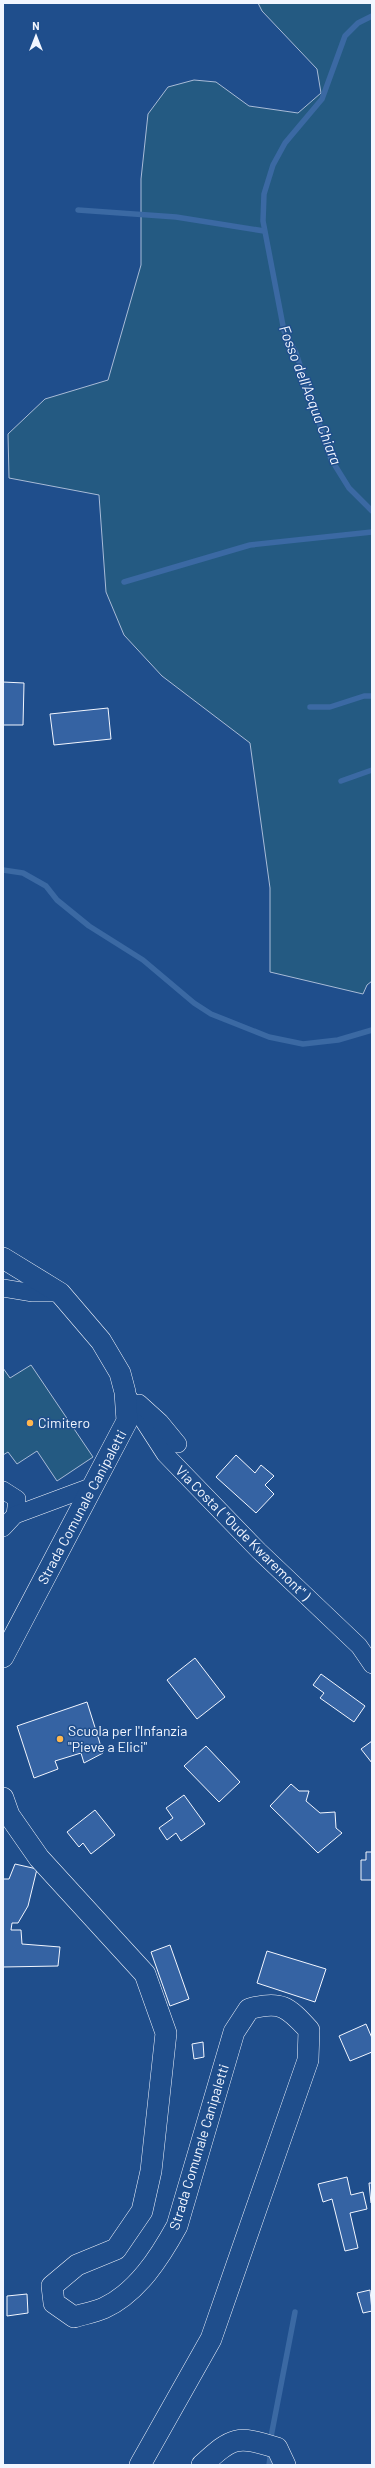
<svg xmlns="http://www.w3.org/2000/svg" width="375" height="2468" font-family="Barlow,sans-serif">
  <style>
    .green { fill: #245a82; stroke: #a8bbd7 }
    .lines { fill: none; stroke-linecap: round; stroke-linejoin: round }
    .stream { stroke: #3b69a3; stroke-width: 5.5 }
    .building { fill: #3563a3; stroke: #f2f6ff }
    .minor-casing { stroke: #f2f6ff; stroke-width: 18 }
    .tertiary-casing { stroke: #f2f6ff; stroke-width: 22 }
    .minor { stroke: #1f4e8c; stroke-width: 17 }
    .tertiary { stroke: #1f4e8c; stroke-width: 21 }
    .poi-dot { fill: #ffb74d; stroke: #1f4e8c; stroke-width: 1.5 }
    .labels { text-anchor: middle; stroke-width: 3; stroke-linejoin: round; paint-order: stroke }
    .poi-label { font-size: 14px; fill: #f2f6ff; stroke: #1f4e8c; text-anchor: start }
    .street-label { font-size: 14px; fill: #f2f6ff; stroke: #1f4e8c }
    .water-label { font-size: 15px; font-style: italic; fill: #f2f6ff; stroke: #1f4e8c }
  </style>
  <rect width="100%" height="100%" fill="#1f4e8c"/>
  <g class="green">
    <polygon points="258,3 372,3 372,981 367,985 363,994 270,972 270,888 250,743 162,676 124,635 106,592 99,495 9,478 8,434 45,399 108,380 141,265 141,179 148,114 168,87 194,80 216,82 249,106 298,113 321,93 317,69 262,11"/>
    <polygon points="31,1365 93,1457 57,1481 37,1451 17,1464 8,1452 3,1455 3,1368 10,1378"/>
  </g>
  <g class="lines">
    <g class="stream">
      <polyline points="372,16 358,23 345,36 322,99 285,143 273,165 264,194 263,221 284,331 296,353 331,459 349,488 372,511"/>
      <polyline points="78,210 176,217 264,231"/>
      <polyline points="124,582 250,545 372,532"/>
      <polyline points="310,707 330,707 364,696 372,696"/>
      <polyline points="341,781 372,770"/>
      <polyline points="3,870 23,873 46,886 57,900 89,926 143,960 194,1003 211,1014 269,1037 303,1044 338,1040 372,1030"/>
      <polyline points="270,2442 295,2312"/>
      <polyline points="269,2465 271,2450"/>
    </g>
  </g>
  <g class="building">
    <polygon points="3,682 24,683 23,725 3,725"/>
    <polygon points="108,708 111,739 54,745 50,714"/>
    <polygon points="236,1455 255,1473 261,1465 274,1476 265,1485 274,1494 256,1513 216,1477"/>
    <polygon points="195,1658 225,1697 197,1719 167,1680"/>
    <polygon points="321,1674 365,1706 354,1722 320,1698 324,1693 313,1685"/>
    <polygon points="87,1702 103,1753 84,1763 81,1753 55,1761 58,1769 34,1778 17,1726"/>
    <polygon points="372,1741 372,1763 361,1749"/>
    <polygon points="206,1746 240,1782 219,1802 184,1766"/>
    <polygon points="291,1784 299,1791 309,1791 306,1801 320,1813 335,1812 336,1828 342,1833 318,1853 270,1806"/>
    <polygon points="184,1795 205,1824 181,1841 176,1833 167,1840 159,1828 173,1818 166,1808"/>
    <polygon points="95,1810 115,1835 91,1854 83,1843 79,1847 67,1832"/>
    <polygon points="366,1852 372,1852 372,1880 361,1880 361,1860 366,1860"/>
    <polygon points="15,1864 37,1869 28,1906 18,1923 12,1923 11,1930 21,1930 22,1944 60,1947 58,1966 3,1967 3,1879 9,1879"/>
    <polygon points="170,1945 189,1999 170,2006 151,1952"/>
    <polygon points="267,1951 326,1969 315,2002 257,1983"/>
    <polygon points="366,2024 372,2038 372,2052 350,2061 339,2036"/>
    <polygon points="203,2042 204,2057 194,2059 192,2044"/>
    <polygon points="347,2177 351,2195 363,2192 367,2209 350,2213 358,2248 345,2251 332,2199 323,2202 318,2184"/>
    <polygon points="369,2183 372,2183 372,2203 371,2203"/>
    <polygon points="370,2290 372,2311 363,2313 357,2293"/>
    <polygon points="27,2294 28,2313 7,2316 7,2296"/>
  </g>
  <g class="lines">
    <g class="minor-casing">
      <g id="minor">
        <polyline points="3,1288 33,1293 60,1293"/>
        <polyline points="125,1392 165,1454 259,1551 359,1646 372,1665"/>
        <polyline points="139,1403 160,1422 178,1444"/>
        <polyline points="3,1490 17,1499 15,1515"/>
        <polyline points="3,1528 15,1515 93,1486"/>
      </g>
    </g>
    <g class="tertiary-casing">
      <g id="tertiary">
        <polyline points="3,1258 60,1293 101,1341 120,1373 125,1392 127,1421 3,1657"/>
        <path d="M3,1798L9,1815L39,1858L145,1974L166,2033L151,2171L142,2211L116,2249L77,2265L52,2286L54,2303L74,2317C84,2314 95,2312 104,2308C137,2293 160,2257 177,2226L234,2032L249,2009C281,2000 288,2007 309,2030L308,2060L211,2339L140,2465"/>
        <path d="M202,2465C233,2437 236,2435 277,2448L285,2465"/>
      </g>
    </g>
    <use href="#minor" class="minor"/>
    <use href="#tertiary" class="tertiary"/>
  </g>
  <g class="poi-dot">
    <circle cx="30" cy="1423" r="4"/>
    <circle cx="60" cy="1739" r="4"/>
  </g>
  <g class="labels">
    <g class="poi-label">
      <text x="38" y="1428">Cimitero</text>
      <text x="68" y="1736">Scuola per l'Infanzia<tspan x="68" dy="16">"Pieve a Elici"</tspan></text>
    </g>
    <g class="street-label">
      <text transform="translate(82 1507) rotate(-62)" y="5">Strada Comunale Canipaletti</text>
      <text transform="translate(243 1533) rotate(45)" y="5">Via Costa ( "Oude Kwaremont" )</text>
      <text transform="translate(199 2147) rotate(-73)" y="5">Strada Comunale Canipaletti</text>
    </g>
    <g class="water-label">
      <text transform="translate(310 395) rotate(69)" y="5">Fosso dell'Acqua Chiara</text>
    </g>
  </g>
  <rect width="375" height="2468" fill="none" stroke="#f2f6ff" stroke-width="8"/>
  <g transform="translate(36 36)" stroke="#1f4e8c" stroke-width="3" paint-order="stroke">
  <path d="M0-3L7 15L0 10L-7 15Z" fill="#f2f6ff"/>
  <text y="-6" font-size="11" font-weight="bold" text-anchor="middle" fill="#f2f6ff">N</text>
  </g>
</svg>
